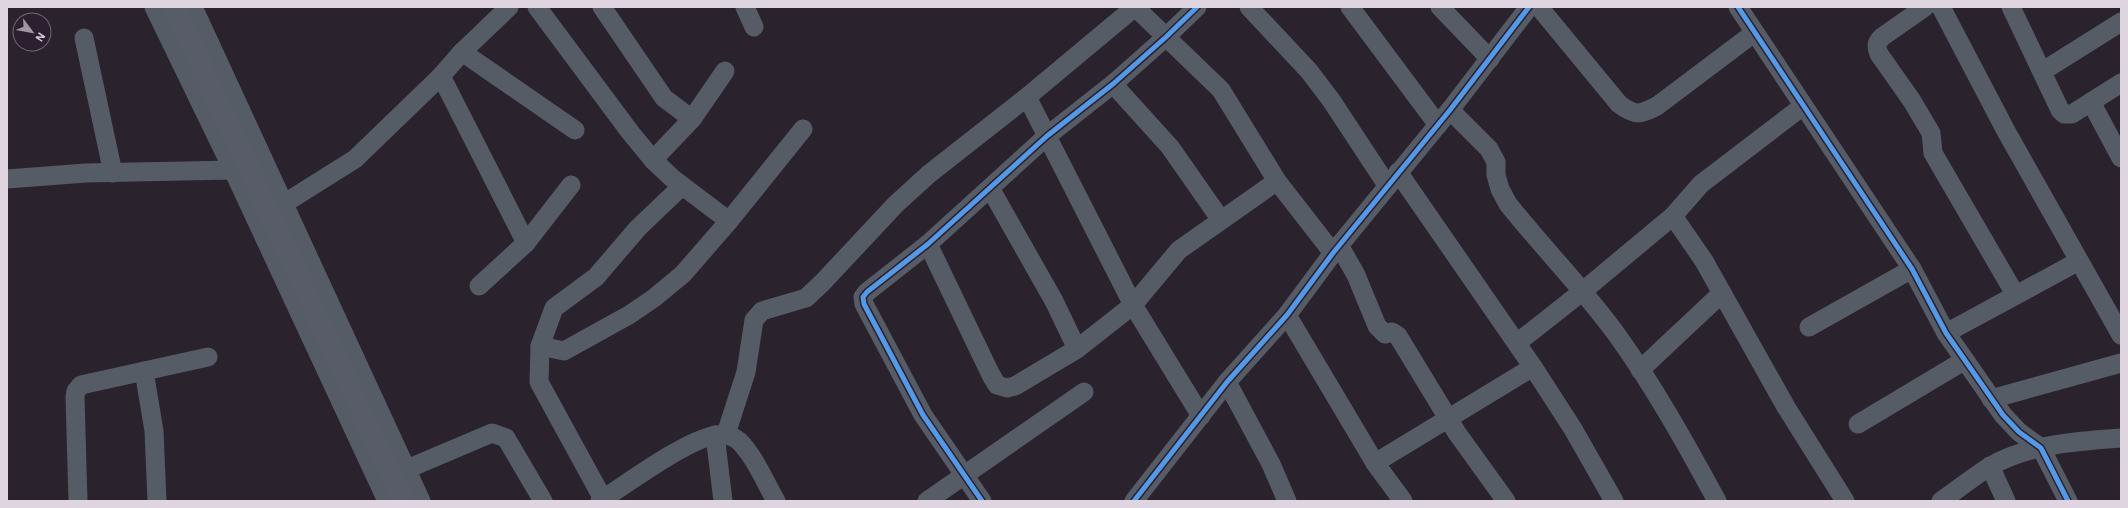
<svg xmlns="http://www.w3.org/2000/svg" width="2128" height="508" font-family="Arial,sans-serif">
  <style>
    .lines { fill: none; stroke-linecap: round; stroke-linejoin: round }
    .street { stroke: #565c66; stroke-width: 19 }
    .primary-bridge { stroke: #585c68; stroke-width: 22 }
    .cycleway-casing { stroke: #2c1f2f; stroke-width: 8 }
    .cycleway { stroke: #5399e6; stroke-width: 5 }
  </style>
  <rect width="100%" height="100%" fill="#2a222c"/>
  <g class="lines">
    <g class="street">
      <polyline points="154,7 233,170 387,501"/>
      <polyline points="193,7 421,501"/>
      <polyline points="537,7 630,132 653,160 672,178 729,221"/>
      <polyline points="602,7 664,98 692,119"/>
      <polyline points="745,7 754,27"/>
      <polyline points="1135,7 1221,90 1277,181 1333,253"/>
      <polyline points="1249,7 1309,71 1331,100 1387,185"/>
      <polyline points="1350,7 1438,125"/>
      <polyline points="1440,7 1490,59"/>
      <path d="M1539,7L1619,104C1635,116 1640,115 1657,106L1754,33"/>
      <polyline points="1738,7 1912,269 1946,333 2003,415 2019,432 2041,448 2068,501"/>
      <path d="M1925,7L1882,37C1876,43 1876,46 1879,54L1912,101L1931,133L1933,153L2015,294"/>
      <polyline points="1941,7 2006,131 2121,335"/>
      <polyline points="2011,7 2060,110 2064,114 2072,114 2091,102 2121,158"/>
      <polyline points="84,38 113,173"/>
      <polyline points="462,52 575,130"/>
      <polyline points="2043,71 2121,22"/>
      <polyline points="441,76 526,243"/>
      <polyline points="1113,84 1170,147 1221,220"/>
      <polyline points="1027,97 1133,305 1201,416"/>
      <polyline points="2091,102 2121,83"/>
      <polyline points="1803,106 1701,184 1673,216 1704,261 1786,407 1845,501"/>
      <path d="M1450,110L1489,149L1496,162V175L1500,189L1508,204C1543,248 1583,288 1617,335C1655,388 1686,444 1717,501"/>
      <polyline points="653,160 692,119 725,71"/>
      <polyline points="1398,172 1533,367 1573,429 1614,501"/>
      <polyline points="7,179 86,173 233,170 243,167"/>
      <polyline points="682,186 638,228 596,277 554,308 540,346 564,351 629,315 654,298 683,274 729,221 803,129"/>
      <polyline points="990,188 1054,301 1077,349"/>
      <polyline points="285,203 355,159 441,76 462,52 509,7"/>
      <polyline points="928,244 991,375 997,385 1007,388 1015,386 1077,349 1133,305 1179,250 1277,181"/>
      <polyline points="1339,245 1356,275 1377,326 1385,334 1392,332 1398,336 1457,433 1506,501"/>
      <polyline points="479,286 526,243 571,185"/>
      <polyline points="1287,315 1375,463 1403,501"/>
      <polyline points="1809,327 1912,269"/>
      <polyline points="1946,333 2079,261"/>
      <polyline points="1517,343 1583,291 1673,216"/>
      <polyline points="540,346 539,382 603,499"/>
      <polyline points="1640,370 1722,293"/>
      <polyline points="144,371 154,431 157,501"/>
      <polyline points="1227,382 1271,464 1287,501"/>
      <polyline points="1991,399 2121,363"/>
      <polyline points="1858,424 1965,360"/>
      <polyline points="726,434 746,372 754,320 762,311 806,298 822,283 896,204 929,174 1027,97 1135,7"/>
      <polyline points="715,435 723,501"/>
      <polyline points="1375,463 1533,367"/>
      <polyline points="1990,466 2006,501"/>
      <polyline points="407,469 492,433 506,438 543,501"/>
      <polyline points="78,501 75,397 76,391 81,385 208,357"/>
      <path d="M600,501C628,483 686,440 716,435C724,434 733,436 739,441C755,457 765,482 776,501"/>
      <polyline points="927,501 1084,392"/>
      <polyline points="982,501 923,415 864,304 863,297 867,292 928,244 1047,136 1113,84 1166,37 1197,7"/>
      <polyline points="1134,501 1227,382 1287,315 1333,253 1450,110 1529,7"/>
      <path d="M1941,501C1957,490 1973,477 1989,467C2028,444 2078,441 2121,438"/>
    </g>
    <polyline class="primary-bridge" points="174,7 403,501"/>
    <g class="cycleway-casing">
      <g id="cycleway">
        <polyline points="1738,7 1912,269 1946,333 2003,415 2019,432 2041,448 2068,501"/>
        <polyline points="982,501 923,415 864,304 863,297 867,292 928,244 1047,136 1113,84 1166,37 1197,7"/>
        <polyline points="1134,501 1227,382 1287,315 1333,253 1450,110 1529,7"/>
      </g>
    </g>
    <use href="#cycleway" class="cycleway"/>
  </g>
  <rect width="2128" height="508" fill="none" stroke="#ded5e0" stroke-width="16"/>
  <g transform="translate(32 32) rotate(122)"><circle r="19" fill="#2c1f2f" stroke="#736876"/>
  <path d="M0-3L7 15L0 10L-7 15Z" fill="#9f96a1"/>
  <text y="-6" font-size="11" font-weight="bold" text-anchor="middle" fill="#ded5e0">N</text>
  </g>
</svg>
